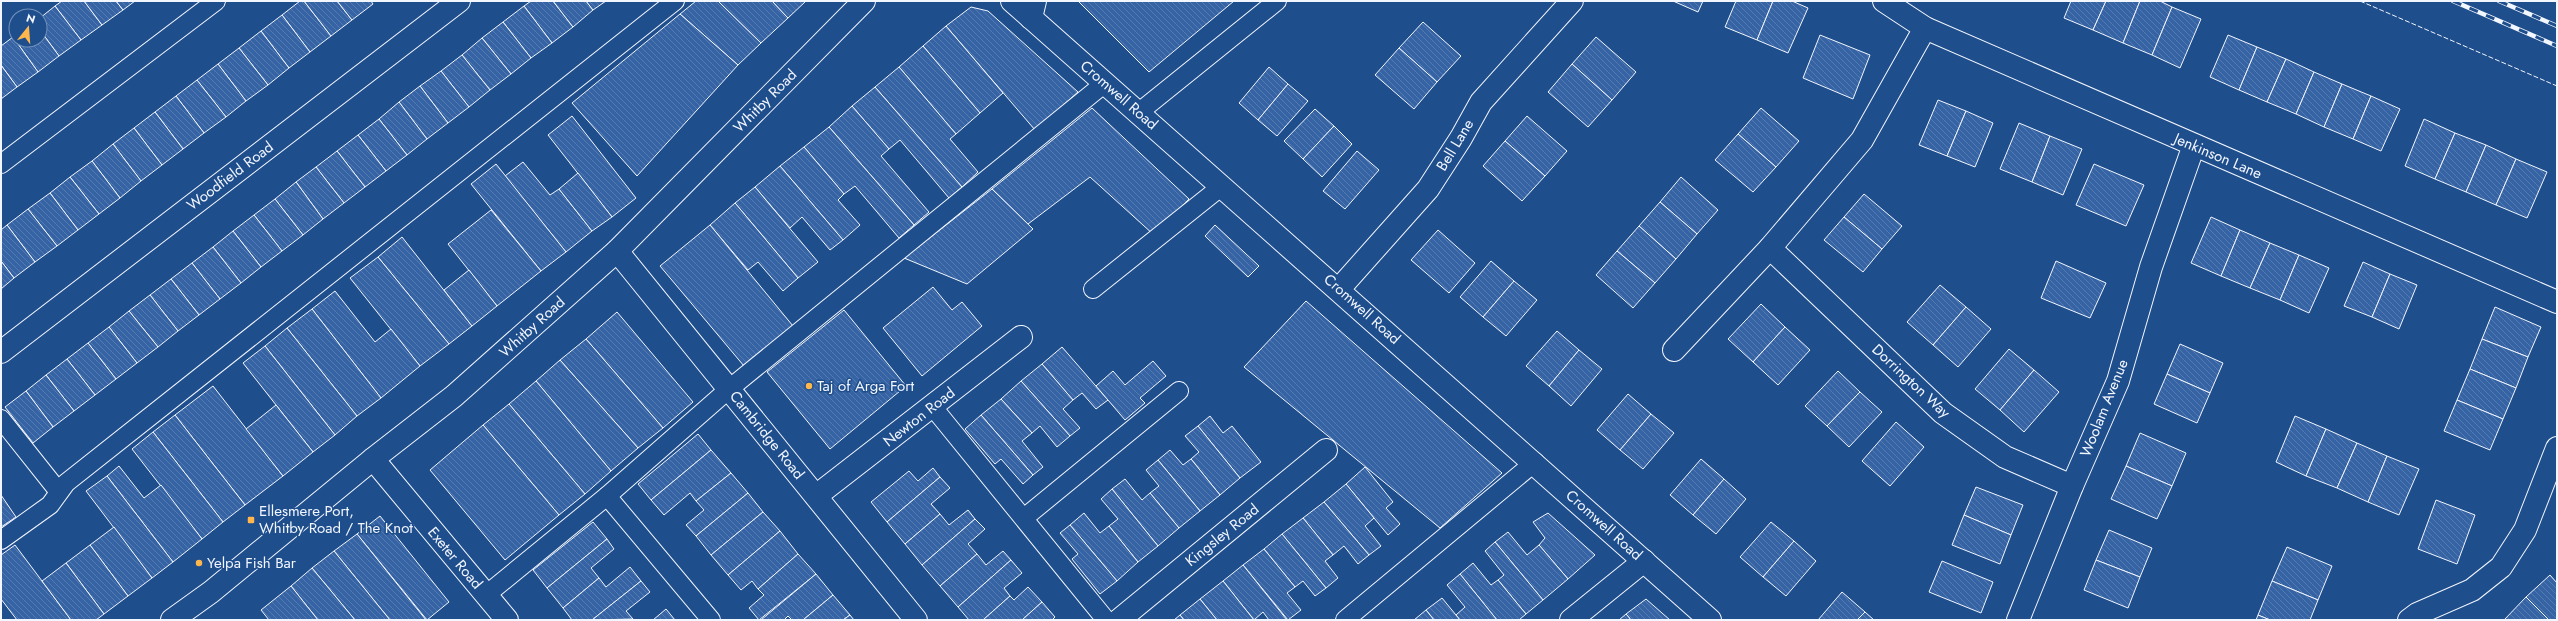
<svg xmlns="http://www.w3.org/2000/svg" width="2558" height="621" font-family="Jost,sans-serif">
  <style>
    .building { fill: url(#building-back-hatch); stroke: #f2f6ff }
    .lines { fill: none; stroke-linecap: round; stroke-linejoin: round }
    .lane-casing { stroke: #f2f6ff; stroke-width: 20 }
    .street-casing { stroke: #f2f6ff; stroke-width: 24 }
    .secondary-casing { stroke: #f2f6ff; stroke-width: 24 }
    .primary-casing { stroke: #f2f6ff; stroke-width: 24 }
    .lane { stroke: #1f4e8c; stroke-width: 18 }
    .street { stroke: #1f4e8c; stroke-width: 22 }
    .secondary { stroke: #1f4e8c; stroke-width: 22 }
    .primary { stroke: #1f4e8c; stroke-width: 22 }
    .rail-casing { stroke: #f2f6ff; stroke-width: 4.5 }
    .rail { stroke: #1f4e8c; stroke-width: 3; stroke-dasharray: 9; stroke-linecap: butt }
    .fence { stroke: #f2f6ff; stroke-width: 1; stroke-dasharray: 5 2; stroke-linecap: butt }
    .poi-dot { fill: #ffb74d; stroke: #1f4e8c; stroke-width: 1.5 }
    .labels { text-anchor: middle; stroke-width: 3; stroke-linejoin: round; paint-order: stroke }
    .street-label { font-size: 15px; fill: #f2f6ff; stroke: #1f4e8c }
    .poi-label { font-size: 15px; fill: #f2f6ff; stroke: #1f4e8c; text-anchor: start }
  </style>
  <defs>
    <pattern id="building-back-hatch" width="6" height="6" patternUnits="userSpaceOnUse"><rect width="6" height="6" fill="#3563a3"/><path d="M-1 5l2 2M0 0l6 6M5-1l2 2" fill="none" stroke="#537ab1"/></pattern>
  </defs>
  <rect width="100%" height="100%" fill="#1f4e8c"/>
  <g class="building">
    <polygon points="62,1 84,1 102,25 81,40 55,6"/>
    <polygon points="84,1 116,1 123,10 102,25"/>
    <polygon points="116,1 135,1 123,10"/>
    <polygon points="300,1 304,1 331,36 310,52 282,15"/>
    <polygon points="304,1 337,1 352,20 331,36"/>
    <polygon points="337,1 371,1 373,4 352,20"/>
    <polygon points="531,1 553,1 573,27 552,43 524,6"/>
    <polygon points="553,1 586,1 593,10 573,27"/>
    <polygon points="586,1 606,1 593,10"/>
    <polygon points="696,1 718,1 761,43 738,65 680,14"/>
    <polygon points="718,1 772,1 788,18 761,43"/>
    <polygon points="772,1 806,1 788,18"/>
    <polygon points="1078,1 1234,1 1149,72"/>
    <polygon points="1673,1 1703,1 1698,12"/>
    <polygon points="1736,1 1773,1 1757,40 1725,27"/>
    <polygon points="1773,1 1792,1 1808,8 1788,53 1757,40"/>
    <polygon points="2071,1 2106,1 2093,30 2064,18"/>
    <polygon points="2106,1 2140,1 2123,43 2093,30"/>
    <polygon points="2140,1 2160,1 2172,7 2152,55 2123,43"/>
    <polygon points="55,6 81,40 59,56 40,30 40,18"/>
    <polygon points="524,6 552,43 531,58 503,22"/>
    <polygon points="971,7 988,11 1078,92 1035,130 946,26"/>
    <polygon points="2172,7 2201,19 2180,68 2152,55"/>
    <polygon points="680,14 738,65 637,176 572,103"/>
    <polygon points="282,15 310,52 289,68 261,31"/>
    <polygon points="503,22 531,58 511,74 482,38"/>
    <polygon points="1423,22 1461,56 1437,82 1399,48"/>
    <polygon points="946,26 1003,93 980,113 923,46"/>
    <polygon points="40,30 59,56 38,72 13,37 16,35 16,40 40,40"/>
    <polygon points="261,31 289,68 268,85 239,48"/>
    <polygon points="1820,35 1870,55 1853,99 1803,78"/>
    <polygon points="2228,35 2257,47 2239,90 2210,77"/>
    <polygon points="13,37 38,72 17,87 1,65 1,46"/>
    <polygon points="1596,37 1636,72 1612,100 1572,64"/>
    <polygon points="482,38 511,74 490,90 462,55"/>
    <polygon points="923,46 980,113 956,134 899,67"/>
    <polygon points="2257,47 2286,59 2267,102 2239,90"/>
    <polygon points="239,48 268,85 246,101 218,64"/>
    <polygon points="1399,48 1437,82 1414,109 1375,75"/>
    <polygon points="462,55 490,90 469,107 441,71"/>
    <polygon points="2286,59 2314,72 2296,114 2267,102"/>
    <polygon points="218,64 246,101 226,117 197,80"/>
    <polygon points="1572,64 1612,100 1588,127 1548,92"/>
    <polygon points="1,65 17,87 1,99"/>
    <polygon points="899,67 956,134 950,139 978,172 962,187 875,87"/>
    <polygon points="1269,67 1288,84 1258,120 1239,103"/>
    <polygon points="441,71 469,107 448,123 420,86"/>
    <polygon points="2314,72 2342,84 2324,127 2296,114"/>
    <polygon points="197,80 226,117 204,133 176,96"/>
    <polygon points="1288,84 1308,101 1277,136 1258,120"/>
    <polygon points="2342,84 2371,96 2353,139 2324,127"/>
    <polygon points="420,86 448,123 427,139 399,102"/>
    <polygon points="875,87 962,187 949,198 900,140 889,149 852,106"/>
    <polygon points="176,96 204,133 183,149 155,112"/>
    <polygon points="2371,96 2400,109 2381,151 2353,139"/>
    <polygon points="1938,100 1966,111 1947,156 1919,145"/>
    <polygon points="399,102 427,139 407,155 379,119"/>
    <polygon points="852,106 889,149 881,156 929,212 914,225 829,127"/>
    <polygon points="1092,108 1189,199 1154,235 1090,177 1028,224 992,189"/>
    <polygon points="1761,108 1799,141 1776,167 1738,134"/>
    <polygon points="1315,109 1334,126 1303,159 1284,141"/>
    <polygon points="1966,111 1993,123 1975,167 1947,156"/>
    <polygon points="155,112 183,149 162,165 134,128"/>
    <polygon points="572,116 636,198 612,217 548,135"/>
    <polygon points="1527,116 1567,151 1545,176 1505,141"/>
    <polygon points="379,119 407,155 386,171 358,135"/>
    <polygon points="2424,119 2455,133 2435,179 2405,166"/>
    <polygon points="2019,123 2050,136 2032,182 2000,169"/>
    <polygon points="1334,126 1352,144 1322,177 1303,159"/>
    <polygon points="829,127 914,225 899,238 855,186 844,194 804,147"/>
    <polygon points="134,128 162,165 141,181 113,144"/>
    <polygon points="2455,133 2486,145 2466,192 2435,179"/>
    <polygon points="1738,134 1776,167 1753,192 1715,160"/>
    <polygon points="358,135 386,171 365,187 337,151"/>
    <polygon points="2050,136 2082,149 2063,195 2032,182"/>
    <polygon points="1505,141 1545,176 1522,201 1483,166"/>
    <polygon points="113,144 141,181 120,198 92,161"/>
    <polygon points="2486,145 2516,159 2496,205 2466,192"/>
    <polygon points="804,147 844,194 838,200 860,225 843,240 780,166"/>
    <polygon points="337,151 365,187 344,203 316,167"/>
    <polygon points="1357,151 1379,170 1345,209 1323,191"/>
    <polygon points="2516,159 2547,172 2527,218 2496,205"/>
    <polygon points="92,161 120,198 99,214 70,177"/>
    <polygon points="523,162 550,195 559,189 592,231 566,252 505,176"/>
    <polygon points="496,164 566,252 541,271 471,184"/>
    <polygon points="2094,164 2144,185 2126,226 2076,205"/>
    <polygon points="780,166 843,240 830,250 802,217 790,228 755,187"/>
    <polygon points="316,167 344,203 323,219 296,182"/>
    <polygon points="578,173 612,217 592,231 559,189"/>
    <polygon points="70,177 99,214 78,230 50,193"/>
    <polygon points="1681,177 1718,210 1697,234 1660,202"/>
    <polygon points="296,182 323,219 303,235 275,199"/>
    <polygon points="755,187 818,262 798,278 735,203"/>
    <polygon points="992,189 1033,229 967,284 904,258"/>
    <polygon points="50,193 78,230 57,246 28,209"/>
    <polygon points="1864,194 1902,226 1882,249 1844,217"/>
    <polygon points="275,199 303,235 282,251 254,215"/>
    <polygon points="1660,202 1697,234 1676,259 1639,226"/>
    <polygon points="735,203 798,278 783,291 758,262 748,270 710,225"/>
    <polygon points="28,209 57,246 35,262 7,225"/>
    <polygon points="491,210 541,271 497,306 448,244"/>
    <polygon points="254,215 282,251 261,267 233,231"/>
    <polygon points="1844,217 1882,249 1863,272 1824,240"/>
    <polygon points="2211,217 2240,230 2221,276 2191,263"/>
    <polygon points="7,225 35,262 14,278 1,261 1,230"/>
    <polygon points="710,225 793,326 744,366 660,266"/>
    <polygon points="1215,225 1259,266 1248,277 1205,236"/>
    <polygon points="1639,226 1676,259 1655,283 1617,251"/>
    <polygon points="1438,230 1475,263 1449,293 1411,260"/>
    <polygon points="2240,230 2270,243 2250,288 2221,276"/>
    <polygon points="233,231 261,267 241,283 213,247"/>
    <polygon points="402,237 472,326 449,344 378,257"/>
    <polygon points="2270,243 2299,255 2280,300 2250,288"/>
    <polygon points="213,247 241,283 220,299 192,263"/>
    <polygon points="1617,251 1655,283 1633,308 1596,275"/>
    <polygon points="2299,255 2329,268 2309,313 2280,300"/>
    <polygon points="378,257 449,344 420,366 350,278"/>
    <polygon points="1,261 14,278 1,289"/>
    <polygon points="1491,261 1514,281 1483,317 1460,297"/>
    <polygon points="2056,261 2106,283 2090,318 2041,298"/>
    <polygon points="2363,262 2390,274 2372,317 2344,306"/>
    <polygon points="192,263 220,299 199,315 171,279"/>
    <polygon points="469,270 497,306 472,326 444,290"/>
    <polygon points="2390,274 2417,285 2399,329 2372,317"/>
    <polygon points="171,279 199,315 178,331 150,295"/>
    <polygon points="1514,281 1537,300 1506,336 1483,317"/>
    <polygon points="1940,285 1966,307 1933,345 1907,322"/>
    <polygon points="933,287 952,310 962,302 982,326 922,376 883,328"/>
    <polygon points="335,291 375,342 391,329 420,366 381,398 312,309"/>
    <polygon points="150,295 178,331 158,347 129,311"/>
    <polygon points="1306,301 1502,473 1440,528 1244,367"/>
    <polygon points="1761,304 1785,327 1753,362 1728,339"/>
    <polygon points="1966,307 1991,329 1958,367 1933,345"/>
    <polygon points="2495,307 2541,327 2528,357 2482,339"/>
    <polygon points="312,309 381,398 357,416 287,328"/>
    <polygon points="844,310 906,386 830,449 767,372"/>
    <polygon points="129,311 158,347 137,363 109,327"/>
    <polygon points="617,312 693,402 663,428 586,339"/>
    <polygon points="109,327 137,363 116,379 88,343"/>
    <polygon points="1785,327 1810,350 1778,385 1753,362"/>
    <polygon points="287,328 357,416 335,435 265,346"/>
    <polygon points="1557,331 1579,350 1549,386 1526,366"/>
    <polygon points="586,339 663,428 638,448 560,360"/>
    <polygon points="2482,339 2528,357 2516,388 2470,369"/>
    <polygon points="88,343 116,379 95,395 67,359"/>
    <polygon points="2180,344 2223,363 2210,393 2167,374"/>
    <polygon points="265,346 335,435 313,452 243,363"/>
    <polygon points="1062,347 1108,400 1096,409 1082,393 1073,400 1042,364"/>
    <polygon points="2009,349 2034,370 2000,410 1975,389"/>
    <polygon points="1579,350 1602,369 1571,406 1549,386"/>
    <polygon points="67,359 95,395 74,411 46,375"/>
    <polygon points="560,360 638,448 611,471 536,381"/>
    <polygon points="1153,361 1166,376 1140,398 1145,403 1125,420 1096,386 1113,371 1125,385"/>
    <polygon points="1042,364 1073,400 1063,409 1080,428 1070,436 1021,381"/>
    <polygon points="2470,369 2516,388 2503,419 2457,400"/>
    <polygon points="2034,370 2059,392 2024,432 2000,410"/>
    <polygon points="1838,371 1860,392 1827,426 1805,406"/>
    <polygon points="2167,374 2210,393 2197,423 2154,404"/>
    <polygon points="46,375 74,411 53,427 26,391"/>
    <polygon points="536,381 611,471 585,494 509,404"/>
    <polygon points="1021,381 1070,436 1057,447 1040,426 1032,433 1001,399"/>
    <polygon points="213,386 283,476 245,505 175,415"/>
    <polygon points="26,391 53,427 33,443 5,407"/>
    <polygon points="1860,392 1882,412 1849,447 1827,426"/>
    <polygon points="1628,394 1651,414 1620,450 1597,430"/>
    <polygon points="1001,399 1032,433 1022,441 1043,467 1033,475 981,415"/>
    <polygon points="2457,400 2503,419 2490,450 2444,431"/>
    <polygon points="509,404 585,494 559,515 483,425"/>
    <polygon points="276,405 313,452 283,476 246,429"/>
    <polygon points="1651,414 1674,433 1643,469 1620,450"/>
    <polygon points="175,415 245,505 223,522 153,432"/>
    <polygon points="981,415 1033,475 1023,484 1001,459 995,464 965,429"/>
    <polygon points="1210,416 1223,433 1232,426 1261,462 1240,478 1198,426"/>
    <polygon points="2295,416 2326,429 2306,476 2276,462"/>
    <polygon points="1896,422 1924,447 1890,486 1862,461"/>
    <polygon points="483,425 559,515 505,560 430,470"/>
    <polygon points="1198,426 1240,478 1220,495 1191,459 1199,452 1185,436"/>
    <polygon points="2326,429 2357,443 2337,488 2306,476"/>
    <polygon points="153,432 223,522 202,539 132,449"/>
    <polygon points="2140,433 2186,453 2172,486 2126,466"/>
    <polygon points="698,434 711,450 651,500 638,484"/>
    <polygon points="2357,443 2387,456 2368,502 2337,488"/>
    <polygon points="711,450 731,473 696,501 690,493 664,515 651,500"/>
    <polygon points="1170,450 1183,465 1191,459 1220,495 1200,511 1158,460"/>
    <polygon points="2387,456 2419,469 2399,515 2368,502"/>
    <polygon points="1701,459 1724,479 1693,515 1670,495"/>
    <polygon points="1158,460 1200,511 1179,528 1150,493 1159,486 1146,470"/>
    <polygon points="119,466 144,498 161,485 202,539 173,562 107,476"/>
    <polygon points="2126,466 2172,486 2157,519 2111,499"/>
    <polygon points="1365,467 1393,502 1386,508 1400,524 1388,535 1346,484"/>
    <polygon points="933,468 940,477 887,522 871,502 909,471 918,481"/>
    <polygon points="731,473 748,493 696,536 686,525 704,510 696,501"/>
    <polygon points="107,476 173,562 152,578 86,491"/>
    <polygon points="940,477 950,488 931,504 940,514 905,544 887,522"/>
    <polygon points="1125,479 1142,500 1150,493 1179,528 1158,546 1112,489"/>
    <polygon points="1724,479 1746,499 1716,534 1693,515"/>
    <polygon points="1346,484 1374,518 1365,526 1381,546 1369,555 1324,502"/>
    <polygon points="1976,487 2023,505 2011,535 1964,515"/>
    <polygon points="1112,489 1158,546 1138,562 1109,526 1118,519 1101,499"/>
    <polygon points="748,493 763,512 711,555 696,536"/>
    <polygon points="1,495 16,517 1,527"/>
    <polygon points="2436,500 2475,515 2457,564 2418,549"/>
    <polygon points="1324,502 1369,555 1358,564 1344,546 1333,555 1303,518"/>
    <polygon points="968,510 975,519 922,565 905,544 940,514 949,525"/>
    <polygon points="763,512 780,531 728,575 711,555"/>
    <polygon points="1084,513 1100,533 1109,526 1138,562 1117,581 1070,525"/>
    <polygon points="1548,513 1595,555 1568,579 1539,545 1545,538 1533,522"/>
    <polygon points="1964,515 2011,535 2000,564 1952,545"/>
    <polygon points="380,516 449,602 427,620 357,534"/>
    <polygon points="1303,518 1333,555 1325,561 1338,578 1326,588 1282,534"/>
    <polygon points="975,519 985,529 968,544 977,554 940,586 922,565"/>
    <polygon points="593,522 607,539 547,588 533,570"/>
    <polygon points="1771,522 1794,541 1763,577 1740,557"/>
    <polygon points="1070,525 1117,581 1100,594 1072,559 1078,554 1060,533"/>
    <polygon points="114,527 152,578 128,596 90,545"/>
    <polygon points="2109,530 2152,548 2140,577 2096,560"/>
    <polygon points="780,531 798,554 758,589 752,581 741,590 728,575"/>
    <polygon points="1508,532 1527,555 1539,545 1568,579 1543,600 1495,542"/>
    <polygon points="357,534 426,620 390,620 334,551"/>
    <polygon points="1282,534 1326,588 1315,596 1303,581 1295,587 1264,549"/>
    <polygon points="607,539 614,549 591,568 599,578 563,608 547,588"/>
    <polygon points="1794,541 1816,561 1786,596 1763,577"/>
    <polygon points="1495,542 1543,600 1526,614 1498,580 1504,575 1485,551"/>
    <polygon points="15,545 42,581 71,620 17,620 1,599 1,555"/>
    <polygon points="90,545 128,596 104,614 66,563"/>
    <polygon points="2287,547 2332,566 2318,600 2272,581"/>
    <polygon points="1264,549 1295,587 1287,593 1301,610 1288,620 1243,565"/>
    <polygon points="334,551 390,620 355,620 312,568"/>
    <polygon points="1003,551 1011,560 958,607 940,586 977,554 986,565"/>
    <polygon points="798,554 816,574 759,620 749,608 764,595 758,589"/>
    <polygon points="1011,560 1022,573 1004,588 1010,596 983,620 969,620 958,607"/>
    <polygon points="2096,560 2140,577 2128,608 2084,590"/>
    <polygon points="1942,561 1993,582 1981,613 1929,592"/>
    <polygon points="66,563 104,614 96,620 71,620 42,581"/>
    <polygon points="1473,563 1491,585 1498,580 1526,614 1519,620 1497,620 1460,574"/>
    <polygon points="1243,565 1287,620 1269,620 1263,612 1254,620 1223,581"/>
    <polygon points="630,567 641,581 592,620 572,620 563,608 599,578 606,587"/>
    <polygon points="312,568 355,620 318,620 291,586"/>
    <polygon points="816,574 833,595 803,620 792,620 788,616 784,620 761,620"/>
    <polygon points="1460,574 1497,620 1460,620 1456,615 1465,607 1447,585"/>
    <polygon points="2550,575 2557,583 2557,620 2549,620 2526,597"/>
    <polygon points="641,581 650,592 626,611 633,619 592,620"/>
    <polygon points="1223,581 1254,620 1217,620 1200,599"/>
    <polygon points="2272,581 2318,600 2310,620 2270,620 2258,615"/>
    <polygon points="291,586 318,620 269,620 261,610"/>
    <polygon points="1028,587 1042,602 1022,620 983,620 1010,596 1014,600"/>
    <polygon points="1842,592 1865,612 1857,620 1818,620"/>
    <polygon points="833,595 850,615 843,620 803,620"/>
    <polygon points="2526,597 2549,620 2504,620"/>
    <polygon points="1442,598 1456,615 1460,620 1434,620 1426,610"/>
    <polygon points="1200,599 1217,620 1184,620 1180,615"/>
    <polygon points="1646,599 1670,620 1631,620 1626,614"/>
    <polygon points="1042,602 1055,617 1052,620 1022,620"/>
    <polygon points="666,609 675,620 653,620"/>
    <polygon points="1426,610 1434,620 1414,620"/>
    <polygon points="1865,612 1874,620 1857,620"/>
    <polygon points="1626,614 1631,620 1619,620"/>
    <polygon points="850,615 854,620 843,620"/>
    <polygon points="1180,615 1184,620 1174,620"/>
    <polygon points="2258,615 2270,620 2256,620"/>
  </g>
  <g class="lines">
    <g class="lane-casing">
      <g id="lane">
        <polyline points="1138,113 1277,1"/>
        <polyline points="1,164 216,1"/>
        <polyline points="1093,289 1222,186"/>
        <polyline points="932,406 1106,620"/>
        <polyline points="1,419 59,492"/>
        <polyline points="607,496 729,389 1105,83"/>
        <polyline points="1024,518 1179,391"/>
        <polyline points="1,540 50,505 66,483 675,1"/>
        <polyline points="486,595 607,496 711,620"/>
        <polyline points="1345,620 1535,462"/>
      </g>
    </g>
    <g class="street-casing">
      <g id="street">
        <polyline points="1884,1 1925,28 2557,302"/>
        <polyline points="1031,18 1035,1"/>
        <polyline points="1770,248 1943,413 2005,457 2072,486"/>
        <polyline points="617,251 916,620"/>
        <polyline points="1339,289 1428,189 1461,138 1481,102 1572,1"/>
        <polyline points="1674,350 1770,248 1862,140 1925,28"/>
        <polyline points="1,352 459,1"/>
        <polyline points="373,459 507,620"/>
        <polyline points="816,496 1021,337"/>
        <polyline points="1119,620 1326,450"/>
        <polyline points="1571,620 1644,561"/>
        <polyline points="2018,620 2072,486 2118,381 2151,267 2194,145"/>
        <polyline points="2409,620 2417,614 2472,590 2501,567 2525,530 2557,448"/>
      </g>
    </g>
    <g class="secondary-casing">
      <polyline id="secondary" points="1012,1 1710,620"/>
    </g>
    <g class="primary-casing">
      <polyline id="primary" points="172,620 211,592 373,459 454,396 617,251 864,1"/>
    </g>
    <use href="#lane" class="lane"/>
    <use href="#street" class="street"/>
    <use href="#secondary" class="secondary"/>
    <use href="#primary" class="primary"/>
    <g class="rail-casing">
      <g id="rail">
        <polyline points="2453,1 2557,46"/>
        <polyline points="2499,1 2557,26"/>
      </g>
    </g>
    <use href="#rail" class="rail"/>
    <polyline class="fence" points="2360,1 2557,86"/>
  </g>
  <g class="poi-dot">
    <circle cx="809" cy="386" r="4"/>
    <rect x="247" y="516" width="8" height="8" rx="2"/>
    <circle cx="199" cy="563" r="4"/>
  </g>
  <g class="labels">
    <g class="street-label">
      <text transform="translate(1119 95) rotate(41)" y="5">Cromwell Road</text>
      <text transform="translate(765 101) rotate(-45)" y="5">Whitby Road</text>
      <text transform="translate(1455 145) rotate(-59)" y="5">Bell Lane</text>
      <text transform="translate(2218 156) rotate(23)" y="5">Jenkinson Lane</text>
      <text transform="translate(230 176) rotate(-37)" y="5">Woodfield Road</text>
      <text transform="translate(1362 309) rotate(42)" y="5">Cromwell Road</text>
      <text transform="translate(532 327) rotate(-42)" y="5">Whitby Road</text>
      <text transform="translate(1911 381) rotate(43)" y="5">Dorrington Way</text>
      <text transform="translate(2104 408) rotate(-68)" y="5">Woolam Avenue</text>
      <text transform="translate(919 417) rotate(-38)" y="5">Newton Road</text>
      <text transform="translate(767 435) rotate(51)" y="5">Cambridge Road</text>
      <text transform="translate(1604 525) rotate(42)" y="5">Cromwell Road</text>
      <text transform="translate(1222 535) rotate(-39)" y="5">Kingsley Road</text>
      <text transform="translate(455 558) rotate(50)" y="5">Exeter Road</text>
    </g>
    <g class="poi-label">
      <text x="817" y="391">Taj of Arga Fort</text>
      <text x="259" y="516">Ellesmere Port,<tspan x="259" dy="17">Whitby Road / The Knot</tspan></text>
      <text x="207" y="568">Yelpa Fish Bar</text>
    </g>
  </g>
  <rect width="2558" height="621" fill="none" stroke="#f2f6ff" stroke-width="4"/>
  <g transform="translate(28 28) rotate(17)"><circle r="19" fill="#1f4e8c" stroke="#7391ba"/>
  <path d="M0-3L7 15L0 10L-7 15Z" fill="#ffb74d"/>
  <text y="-6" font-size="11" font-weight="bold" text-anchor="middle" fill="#f2f6ff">N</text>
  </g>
</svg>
